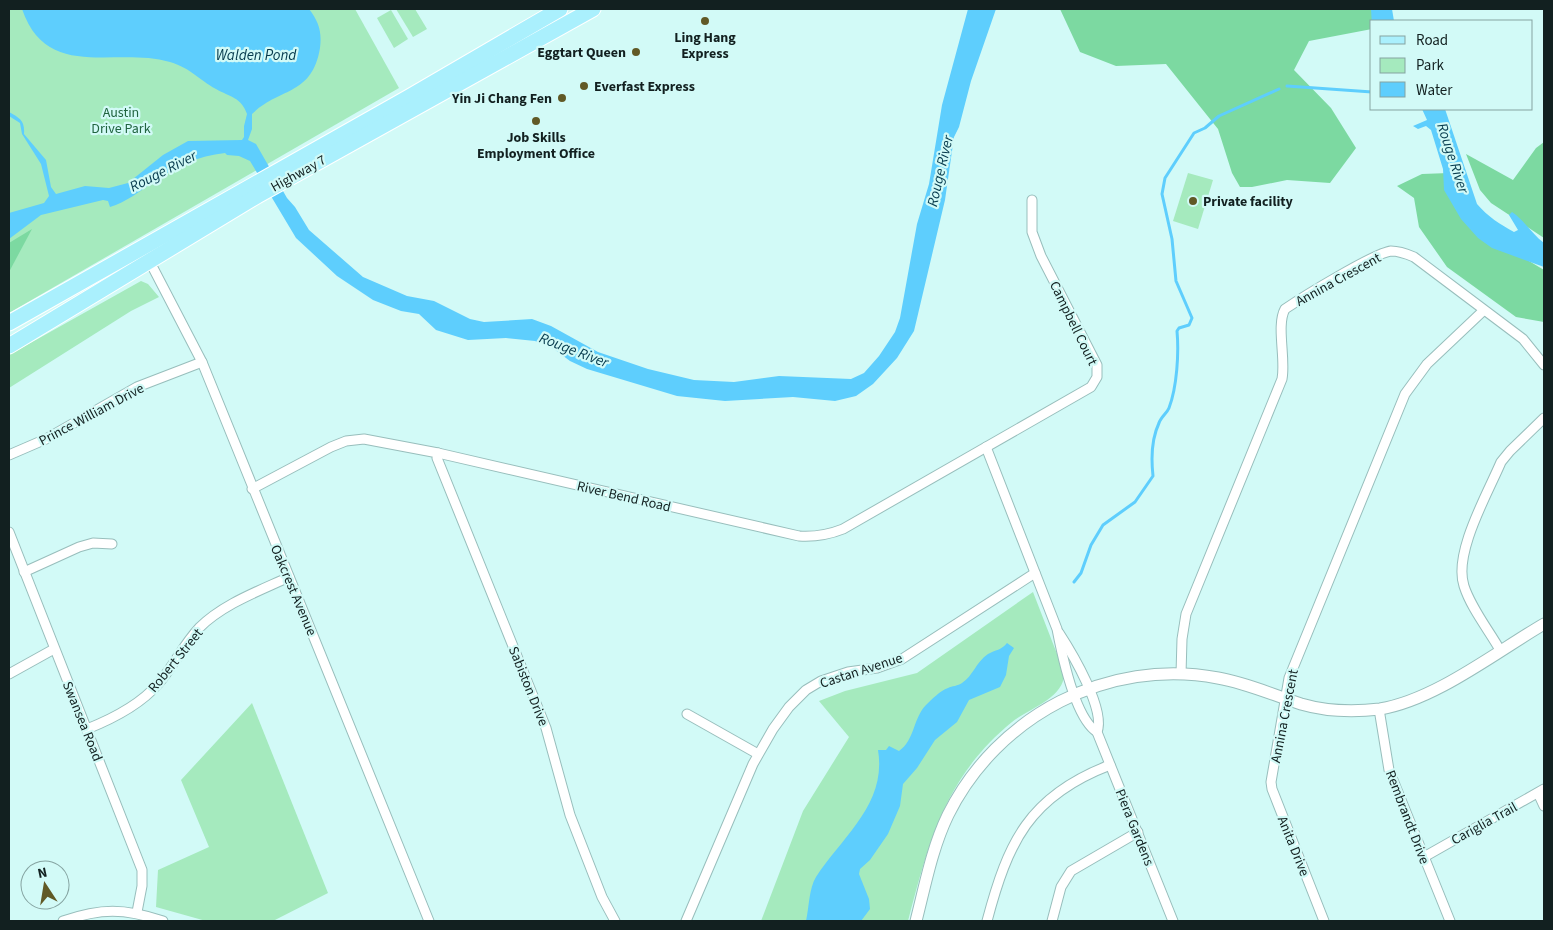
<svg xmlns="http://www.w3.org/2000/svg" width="1553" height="930" font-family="'Source Sans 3',sans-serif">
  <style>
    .green { fill: #a5eabe }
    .forest { fill: #7cd9a1 }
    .water { fill: #5ecefd }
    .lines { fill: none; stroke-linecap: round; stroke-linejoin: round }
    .stream { stroke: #5ecefd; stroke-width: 3 }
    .minor-casing { stroke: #98bebc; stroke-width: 11 }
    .tertiary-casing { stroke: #98bebc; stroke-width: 13 }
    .primary-casing { stroke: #fff; stroke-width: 17 }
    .minor { stroke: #fff; stroke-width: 9 }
    .tertiary { stroke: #fff; stroke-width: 11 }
    .primary { stroke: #aaf0fd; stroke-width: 15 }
    .poi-dot { fill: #615926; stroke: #d2faf7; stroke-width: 2 }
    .labels { text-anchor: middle; stroke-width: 4.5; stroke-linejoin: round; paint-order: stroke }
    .poi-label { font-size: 14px; font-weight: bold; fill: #122020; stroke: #d2faf7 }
    .park-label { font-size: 14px; fill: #216440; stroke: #d2faf7 }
    .street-label { font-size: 14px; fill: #122020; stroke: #d2faf7 }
    .water-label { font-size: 15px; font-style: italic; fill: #063a4d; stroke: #d2faf7 }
  </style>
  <rect width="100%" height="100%" fill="#d2faf7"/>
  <g class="green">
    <polygon points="9,9 355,9 399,88 9,313"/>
    <polygon points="396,9 415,9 427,29 413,37"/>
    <polygon points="391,10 408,39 394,48 377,18"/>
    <polygon points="1188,173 1213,180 1198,229 1173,221"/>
    <polygon points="141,281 148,284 159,297 131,311 9,388 9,355"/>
    <path d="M1033,592L1064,672C1066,697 1030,708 1012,722C945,777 929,841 908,921H761L803,811L849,737L819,701L845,691L917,673Z"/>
    <polygon points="252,703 328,893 273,921 206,921 156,907 158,870 209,847 181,780"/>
  </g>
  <g class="forest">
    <polygon points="1060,9 1375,9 1372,29 1309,41 1294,70 1331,108 1356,148 1330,183 1287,180 1252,187 1240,187 1232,173 1218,129 1166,64 1116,66 1080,52"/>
    <polygon points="1544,142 1544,238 1491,203 1480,190 1466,154 1513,180 1536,148"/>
    <polygon points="1449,173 1456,203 1529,261 1544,270 1544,322 1516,317 1447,267 1419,227 1414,198 1397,186 1422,174"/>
    <polygon points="32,229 9,272 9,243"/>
  </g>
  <g class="water">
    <path d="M22,9H309C319,22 322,32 320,48C312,96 280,87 252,114V129L248,140L256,144L287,198L295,207L309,230L363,277L407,296L434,301L470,319L484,322L532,319L551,326L598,352L648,369L694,380L734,382L779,376L851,379L864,373L879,356L895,332L900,318L917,224L929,184L942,105L968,9H996L971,81L959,127L954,137L945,200L914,331L897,358L873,384L856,396L835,401L793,397L725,401L677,396L587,369L570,361L554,349L535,341L506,338L468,340L436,330L419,314L401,311L373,300L337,276L296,238L250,161L239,156L227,155L225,153C198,156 176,166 153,182C139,192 126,202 110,207L108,201L103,200L41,215L9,239V213L44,203L49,196L41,164L22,134L20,123L9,116V112C20,118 25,121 24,134L46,160L51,187L56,194L85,186L109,188L128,183L163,155L188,141L242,140L244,137V126L247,114C241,97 230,97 216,89C198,79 192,69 170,62C115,46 47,82 22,9Z"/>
    <polygon points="1371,9 1392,9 1394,21 1372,21 1372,26"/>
    <path d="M1422,109H1445L1477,204C1487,216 1501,225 1514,232L1518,230L1509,215L1512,212C1524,220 1532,234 1544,243V267L1492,248L1478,238L1461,219L1444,190L1443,169L1431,130L1426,126L1418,129L1413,126L1427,120Z"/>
    <path d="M1007,643L1014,648L1009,656L1006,675L1000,687L969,700L957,722L935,740L917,768L903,784L900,806L888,834L870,860L860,869L859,874L869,899L870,909L861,921H806C809,908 809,888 816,877C843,836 887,804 878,750H886L889,746L899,751C915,740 913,718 926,705C932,699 940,691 948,688C952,686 958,686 962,683C973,676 976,662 988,654C995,650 1002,650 1007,643Z"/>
  </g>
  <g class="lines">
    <g class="stream">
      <polyline points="1287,86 1372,92"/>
      <path d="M1074,582L1081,573L1091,545L1103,525L1135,502L1153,476C1151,458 1151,440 1159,423C1161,417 1167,413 1169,408C1177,387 1179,353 1177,331L1179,328L1189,325L1192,318L1176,281L1172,239L1162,194L1165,178L1194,133L1205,128L1219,116L1279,89"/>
    </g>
    <g class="minor-casing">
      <g id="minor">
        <polyline points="150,262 202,362 429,921"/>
        <path d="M986,447L1057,629C1062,655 1075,718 1097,732L1173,921"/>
        <polyline points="438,453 437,458 546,728 570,815 602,897 615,921"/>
        <polyline points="9,455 46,439 137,387 202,362"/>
        <path d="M252,489L331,447L346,441L364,439L438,453L799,536C815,537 828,535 843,529L1091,387L1097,377V365L1041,256L1032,232V200"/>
        <polyline points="9,532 142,870 142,886 137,912"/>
        <polyline points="24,572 79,547 93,543 112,544"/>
        <path d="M1059,633C1072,653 1106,710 1097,732"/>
        <path d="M1500,650C1488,629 1471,608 1464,586C1453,553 1488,493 1501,462L1510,451L1544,418"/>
        <polyline points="9,674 54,649"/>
        <path d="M1181,674L1182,639L1186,614L1282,379C1286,359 1276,325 1285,309C1303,297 1374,253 1391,251C1399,251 1407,254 1414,257L1523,339L1544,365"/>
        <polyline points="1379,709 1389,770 1450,921"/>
        <polyline points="687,714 758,754"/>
        <path d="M87,729C112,719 140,705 158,684C173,667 183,645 199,628C223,604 259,591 289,577"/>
        <polyline points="1538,793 1544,806"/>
        <polyline points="1424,857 1544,789"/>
        <path d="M63,921C101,908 124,908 163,921"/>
        <polyline points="686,921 753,764 773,729 789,707 806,690 821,681 848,672 877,668 902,659 1035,573"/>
        <path d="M987,921C1008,842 1029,796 1110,765"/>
        <polyline points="1052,921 1061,887 1071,871 1138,832"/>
        <polyline points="1324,921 1272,789 1271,782 1289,678 1405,394 1427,364 1483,311"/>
      </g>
    </g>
    <g class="tertiary-casing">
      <path id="tertiary" d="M916,921C925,886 932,848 948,815C997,716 1108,657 1218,678C1247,683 1273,695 1301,704C1325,711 1355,712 1380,709C1435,700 1496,652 1544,624"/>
    </g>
    <g class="primary-casing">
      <g id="primary">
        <polyline points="9,323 409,97 560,9"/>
        <polyline points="9,346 257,196 593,9"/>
      </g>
    </g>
    <use href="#minor" class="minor"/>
    <use href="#tertiary" class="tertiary"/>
    <use href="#primary" class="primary"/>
  </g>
  <g class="poi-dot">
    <circle cx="705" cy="21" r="5"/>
    <circle cx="636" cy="52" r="5"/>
    <circle cx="584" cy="86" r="5"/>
    <circle cx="562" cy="98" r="5"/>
    <circle cx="536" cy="121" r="5"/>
    <circle cx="1193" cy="201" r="5"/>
  </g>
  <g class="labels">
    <g class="poi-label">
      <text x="705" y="42">Ling Hang<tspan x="705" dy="16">Express</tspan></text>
      <text x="626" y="57" text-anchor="end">Eggtart Queen</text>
      <text x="594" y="91" text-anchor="start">Everfast Express</text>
      <text x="552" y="103" text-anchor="end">Yin Ji Chang Fen</text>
      <text x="536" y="142">Job Skills<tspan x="536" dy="16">Employment Office</tspan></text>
      <text x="1203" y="206" text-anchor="start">Private facility</text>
    </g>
    <g class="park-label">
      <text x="121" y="117">Austin<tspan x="121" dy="16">Drive Park</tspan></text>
    </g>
    <g class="street-label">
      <text transform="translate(298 173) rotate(-29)" y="5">Highway 7</text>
      <text transform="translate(1338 279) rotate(-29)" y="5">Annina Crescent</text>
      <text transform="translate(1074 323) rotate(64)" y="5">Campbell Court</text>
      <text transform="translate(91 414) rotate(-28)" y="5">Prince William Drive</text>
      <text transform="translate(624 496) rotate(13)" y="5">River Bend Road</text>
      <text transform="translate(294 590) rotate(67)" y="5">Oakcrest Avenue</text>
      <text transform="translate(175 660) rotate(-51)" y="5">Robert Street</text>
      <text transform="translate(861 670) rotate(-18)" y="5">Castan Avenue</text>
      <text transform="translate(529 686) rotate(68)" y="5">Sabiston Drive</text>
      <text transform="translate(1284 716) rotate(-79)" y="5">Annina Crescent</text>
      <text transform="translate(83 721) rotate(68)" y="5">Swansea Road</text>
      <text transform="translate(1408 817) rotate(69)" y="5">Rembrandt Drive</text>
      <text transform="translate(1484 823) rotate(-29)" y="5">Cariglia Trail</text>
      <text transform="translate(1135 827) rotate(68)" y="5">Piera Gardens</text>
      <text transform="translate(1294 846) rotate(68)" y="5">Anita Drive</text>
    </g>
    <g class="water-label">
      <text x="256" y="60">Walden Pond</text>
      <text transform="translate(1453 158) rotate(72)" y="5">Rouge River</text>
      <text transform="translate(163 171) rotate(-27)" y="5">Rouge River</text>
      <text transform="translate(940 171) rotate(-77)" y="5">Rouge River</text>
      <text transform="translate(574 350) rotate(21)" y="5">Rouge River</text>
    </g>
  </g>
  <rect width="1553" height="930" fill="none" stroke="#122020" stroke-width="20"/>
  <rect x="1370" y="20" width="162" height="90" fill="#d2faf7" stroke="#85a3a1"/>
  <rect x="1380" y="36" width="25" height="8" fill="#aaf0fd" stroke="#85a3a1"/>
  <text x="1416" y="45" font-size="15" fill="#122020">Road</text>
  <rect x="1380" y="58" width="25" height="15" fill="#a5eabe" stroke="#85a3a1"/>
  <text x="1416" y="70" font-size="15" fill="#122020">Park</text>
  <rect x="1380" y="82" width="25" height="15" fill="#5ecefd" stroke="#85a3a1"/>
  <text x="1416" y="95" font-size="15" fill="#122020">Water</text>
  <g transform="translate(45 885) rotate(348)"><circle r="24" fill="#d2faf7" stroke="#85a3a1"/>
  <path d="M0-4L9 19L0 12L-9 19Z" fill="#615926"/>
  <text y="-8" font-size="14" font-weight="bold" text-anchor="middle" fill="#122020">N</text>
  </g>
</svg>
